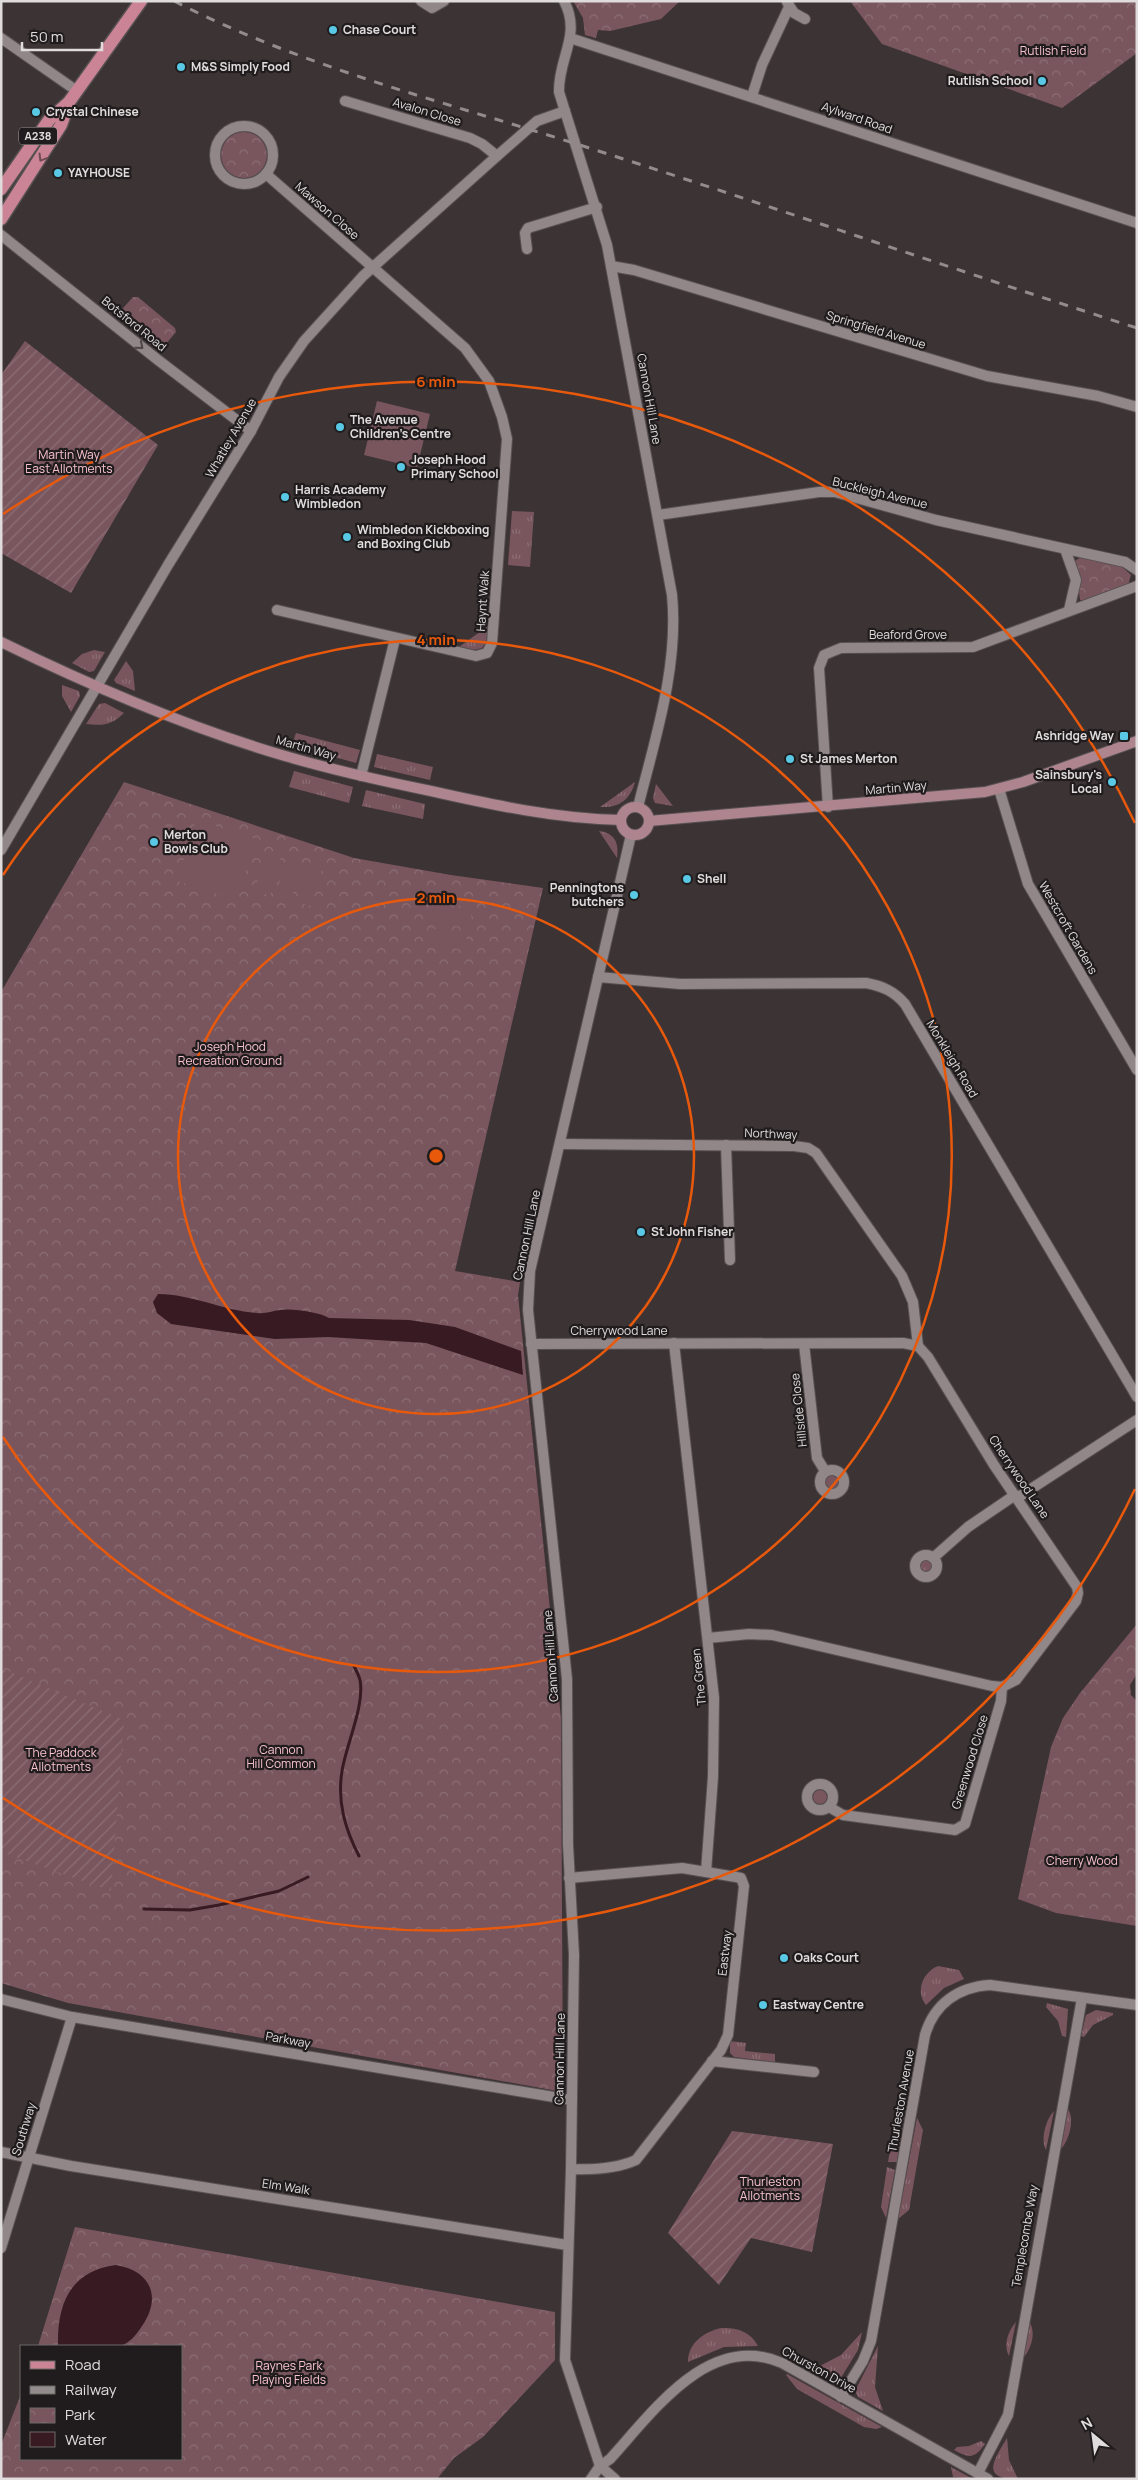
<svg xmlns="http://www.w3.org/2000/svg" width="1138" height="2480" font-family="Manrope,sans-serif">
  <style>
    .grass { fill: url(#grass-tufts) }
    .park { fill: url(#park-crowns) }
    .garden { fill: url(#garden-furrows) }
    .pitch { fill: #79565e }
    .water { fill: #381a22 }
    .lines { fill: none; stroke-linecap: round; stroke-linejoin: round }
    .stream { stroke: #381a22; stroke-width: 3 }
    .minor-casing { stroke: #585152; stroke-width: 12 }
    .tertiary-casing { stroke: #585152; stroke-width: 12 }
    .secondary-casing { stroke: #585152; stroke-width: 12 }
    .primary-casing { stroke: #585152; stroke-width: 15 }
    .minor { stroke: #918688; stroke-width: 10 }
    .tertiary { stroke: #918688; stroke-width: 10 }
    .secondary { stroke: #ae858f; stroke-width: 10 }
    .primary { stroke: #cb8496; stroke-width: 12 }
    .rail { stroke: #938c8d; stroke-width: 3; stroke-dasharray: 9 9; stroke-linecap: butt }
    .oneway { stroke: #6d4b53 }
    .oneway2 { stroke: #4d4648 }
    .ring { fill: none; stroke: #e8590c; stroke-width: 2.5 }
    .poi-dot { fill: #58c8e4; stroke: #201c1d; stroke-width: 2 }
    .labels { text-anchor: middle; stroke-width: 4.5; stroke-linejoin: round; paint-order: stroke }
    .shield { fill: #201c1d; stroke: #a6a2a3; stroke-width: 1 }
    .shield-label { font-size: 11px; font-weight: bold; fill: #e0dbdc }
    .poi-label { font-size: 12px; font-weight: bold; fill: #e0dbdc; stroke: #201c1d; text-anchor: start }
    .park-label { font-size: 12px; fill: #f7c2ce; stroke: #201c1d }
    .street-label { font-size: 12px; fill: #e0dbdc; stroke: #201c1d }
    .centre { fill: #e8590c; stroke: #201c1d; stroke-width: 2.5 }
    .ring-label { font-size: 15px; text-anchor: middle; font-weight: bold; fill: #e8590c; stroke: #201c1d; stroke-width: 4.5; stroke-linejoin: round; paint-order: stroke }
  </style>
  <defs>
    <pattern id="grass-tufts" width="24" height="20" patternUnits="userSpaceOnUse" patternTransform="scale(1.25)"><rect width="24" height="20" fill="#79565e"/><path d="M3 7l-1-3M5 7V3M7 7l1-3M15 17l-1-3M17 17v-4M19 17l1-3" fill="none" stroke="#8c6e74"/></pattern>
    <pattern id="park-crowns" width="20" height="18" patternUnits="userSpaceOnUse" patternTransform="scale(1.25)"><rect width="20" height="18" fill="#79565e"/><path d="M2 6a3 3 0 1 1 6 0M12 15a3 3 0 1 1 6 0" fill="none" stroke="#8c6e74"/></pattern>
    <pattern id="garden-furrows" width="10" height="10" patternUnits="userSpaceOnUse" patternTransform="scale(1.25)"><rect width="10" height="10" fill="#79565e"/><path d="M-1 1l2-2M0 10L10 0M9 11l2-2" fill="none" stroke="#8c6e74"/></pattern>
  </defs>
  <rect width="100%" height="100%" fill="#3c3335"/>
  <g class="grass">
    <polygon points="512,511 534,512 530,567 508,565"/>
    <polygon points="488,626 487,641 482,648 474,650 459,647"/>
    <polygon points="94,650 105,652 94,671 89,672 72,663 82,654"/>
    <polygon points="126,661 133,671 135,691 116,683 114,680"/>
    <polygon points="62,685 79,691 80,696 71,712 62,696"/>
    <path d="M105,703L124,713C112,725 103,726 86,724L99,704Z"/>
    <polygon points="296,733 360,750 356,763 292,745"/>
    <polygon points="377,754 433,767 430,780 374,767"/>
    <polygon points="294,771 353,787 349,803 289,787"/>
    <path d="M635,782C630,800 619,808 600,807Z"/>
    <polygon points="656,784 673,806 655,803 653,798"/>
    <polygon points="366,790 425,804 423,819 362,806"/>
    <path d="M599,831C615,833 619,843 617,858Z"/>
    <circle cx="832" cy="1482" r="7"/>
    <circle cx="926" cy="1566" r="7"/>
    <circle cx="820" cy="1797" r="7"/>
    <path d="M938,1966L959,1970L964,1979L944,1988L926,2005C915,1991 923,1972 938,1966Z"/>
    <polygon points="1047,2003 1068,2009 1066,2037 1062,2036 1058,2021 1046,2007"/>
    <polygon points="1096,2010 1113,2013 1113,2015 1093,2025 1084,2037 1081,2036 1086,2015"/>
    <polygon points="730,2041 746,2043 745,2051 775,2054 775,2062 734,2057 730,2053"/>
    <path d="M1068,2109C1075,2120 1069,2140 1061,2149Z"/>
    <path d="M1054,2111L1046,2150C1040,2139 1046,2119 1054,2111Z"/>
    <polygon points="905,2114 897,2162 888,2162 895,2123"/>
    <polygon points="917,2118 923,2130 909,2210 898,2219"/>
    <polygon points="887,2167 895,2170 886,2218 881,2207"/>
    <path d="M1016,2322L1009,2356C1003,2345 1008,2331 1016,2322Z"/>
    <path d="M1030,2323C1036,2334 1031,2348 1024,2357Z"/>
    <path d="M721,2328C737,2327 751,2332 758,2346L724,2347L688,2362C688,2343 704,2332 721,2328Z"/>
    <polygon points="862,2332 858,2350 839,2381 832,2382 812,2370 841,2355"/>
    <polygon points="878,2346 875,2387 883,2411 858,2397 855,2391"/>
    <polygon points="786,2375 787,2374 882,2427 876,2429 864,2427 797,2389"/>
    <path d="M1007,2438L1009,2460L1018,2479C980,2479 994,2460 1007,2438Z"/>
    <path d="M981,2441L985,2444C975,2458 970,2459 954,2450L957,2447L969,2446Z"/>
    <polygon points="951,2467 973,2479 953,2477"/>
  </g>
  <g class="park">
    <polygon points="573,1 680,1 661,19 610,31 598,30 596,38 585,35 583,18"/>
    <polygon points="850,1 1137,1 1137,53 1062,108 882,44"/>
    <circle cx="244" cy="155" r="23"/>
    <polygon points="133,297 138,297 175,328 176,332 159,352 116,316"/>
    <polygon points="1081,557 1120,565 1131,575 1128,585 1084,601 1080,600 1075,561"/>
    <polygon points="124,782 354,858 451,875 543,888 455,1271 520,1282 518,1295 561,1718 563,2092 68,2003 1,1983 1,992"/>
    <polygon points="1137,1624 1137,1674 1130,1685 1131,1695 1137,1701 1137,1926 1056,1913 1018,1899 1051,1747 1063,1718 1080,1693"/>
    <polygon points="75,2227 555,2312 555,2360 483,2437 454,2458 437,2479 1,2479 1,2445 21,2394 21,2459 181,2459 181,2346 38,2346"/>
  </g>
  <g class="garden">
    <polygon points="25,341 158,445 71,593 1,553 1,375"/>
    <polygon points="1,1668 124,1720 111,1891 1,1852"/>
    <polygon points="732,2131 833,2144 812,2252 751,2238 719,2285 668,2233"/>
  </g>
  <g class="pitch">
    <polygon points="1102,53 1112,67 1092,81 1082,66"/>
    <polygon points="377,401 430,414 417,468 364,455"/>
    <polygon points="196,820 256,839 236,900 177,881"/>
    <polygon points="266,853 281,857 270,895 255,891"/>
    <polygon points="286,859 301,863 291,900 276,896"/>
    <polygon points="307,864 322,869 311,906 296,902"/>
    <polygon points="433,891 451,894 449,904 431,900"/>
    <polygon points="458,896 476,899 474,909 457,905"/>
    <polygon points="433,905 472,912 469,928 431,921"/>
    <polygon points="429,928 467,935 465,950 426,943"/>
  </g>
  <g class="water">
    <path d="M158,1294C192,1294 224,1311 257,1313C266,1314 272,1311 280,1310C292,1308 319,1312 329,1318L409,1320L455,1327L521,1351L523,1375L426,1343L328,1337L275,1339L171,1324L157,1313L153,1302Z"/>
    <path d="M116,2265C151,2271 162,2297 142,2326C137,2334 130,2343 120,2346C109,2350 72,2346 58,2346C57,2304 70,2271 116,2265Z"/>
  </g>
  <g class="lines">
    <g class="stream">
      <path d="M354,1666C356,1670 359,1676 360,1680C365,1705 346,1745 342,1771C337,1802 345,1829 359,1856"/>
      <polyline points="144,1909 190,1910 219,1905 279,1891 308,1877"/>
    </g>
    <g class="minor-casing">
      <g id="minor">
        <polyline points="421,1 432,8 444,1"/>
        <path d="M564,1C582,35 558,58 559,92L607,245L672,595C679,666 655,739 638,807"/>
        <polyline points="787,2 794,13 805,19"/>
        <polyline points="1,38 77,91"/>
        <polyline points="570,38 1137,223"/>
        <polyline points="752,96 762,65 789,7"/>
        <polyline points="345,101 470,138 482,144 497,156"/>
        <circle cx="244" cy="155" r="29"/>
        <polyline points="266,174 465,348 489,381 502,417 507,439 492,643 487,653 476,656 277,610"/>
        <polyline points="1,235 158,360 251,431"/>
        <polyline points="527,249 525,233 528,228 597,207"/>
        <polyline points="611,266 634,270 987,376 1098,396 1137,407"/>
        <polyline points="658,515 819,492 835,492 936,520 1125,562 1137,570"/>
        <polyline points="1065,549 1076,580 1069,610"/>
        <polyline points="361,776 395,639"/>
        <polyline points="999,789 1028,884 1137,1070"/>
        <polyline points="828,807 819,668 824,655 841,648 973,647 1137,586"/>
        <polyline points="1,850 168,565 251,431 279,377 304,341 363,276 497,156 537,121 565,111"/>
        <path d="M598,977L680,984L866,983C882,986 894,991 905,1004L1137,1397"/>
        <polyline points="561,1144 794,1146 808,1148 816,1153 902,1276 913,1302 918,1346"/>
        <polyline points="726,1145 730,1260"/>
        <polyline points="674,1343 714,1698 713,1777 706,1872"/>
        <polyline points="531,1344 903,1343 918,1346 928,1357 994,1465 1077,1587 1078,1593 1076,1601 1016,1680 1002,1687 992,1686 772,1635 749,1634 708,1638"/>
        <polyline points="804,1344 817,1458 825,1471"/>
        <circle cx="832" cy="1482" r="12"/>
        <polyline points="1017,1498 1137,1420"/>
        <circle cx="926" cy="1566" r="11"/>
        <polyline points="933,1558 968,1527 1015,1495"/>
        <circle cx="820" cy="1797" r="13"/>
        <polyline points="829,1807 843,1815 955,1830 965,1824 1001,1701 1002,1687"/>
        <path d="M569,1878L682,1868L736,1877L741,1878L744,1886L728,2035L721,2050L636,2160C616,2169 593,2170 571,2169"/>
        <polyline points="1,1999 72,2017 572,2100"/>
        <polyline points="712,2061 814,2072"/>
        <polyline points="1,2152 71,2166 567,2245"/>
        <polyline points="1,2248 72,2017"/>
        <path d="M841,2397L863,2361L871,2341L925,2035C934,2004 958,1987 990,1985L1137,2005"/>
        <polyline points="978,2473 1008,2415 1082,1998"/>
        <path d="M615,2479L600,2466L610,2459C653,2412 709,2331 782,2363L988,2479"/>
      </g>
    </g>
    <g class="tertiary-casing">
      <polyline id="tertiary" points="591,2479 600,2466 565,2360 571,2169 574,1955 568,1845 567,1679 528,1310 530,1271 631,835"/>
    </g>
    <g class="secondary-casing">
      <g id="secondary">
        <path d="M1,642C93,687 186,727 285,756C333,770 382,781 431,791C493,805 558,819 621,820"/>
        <circle cx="635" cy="821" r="14"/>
        <polyline points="649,821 985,792 1023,782 1137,741"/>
      </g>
    </g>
    <g class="primary-casing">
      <g id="primary">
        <polyline points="1,189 49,120 69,102 141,1"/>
        <polyline points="1,219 61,125 69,103"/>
      </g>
    </g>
    <use href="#minor" class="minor"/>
    <use href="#tertiary" class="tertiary"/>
    <use href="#secondary" class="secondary"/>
    <use href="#primary" class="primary"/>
    <path class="rail" d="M174,1C305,68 445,102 583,146C768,205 952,269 1137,328"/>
  </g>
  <defs><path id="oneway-chevron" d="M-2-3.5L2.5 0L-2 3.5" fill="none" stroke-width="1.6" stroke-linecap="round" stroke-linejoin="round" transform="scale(1.25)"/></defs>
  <use class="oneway" href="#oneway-chevron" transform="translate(42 158) rotate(121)"/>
  <use class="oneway2" href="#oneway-chevron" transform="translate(140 346) rotate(40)"/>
  <g class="ring">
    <circle cx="436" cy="1156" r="258"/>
    <path d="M3 875A516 516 0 1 1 3 1437"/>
    <path d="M1135 1489A774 774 0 0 1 3 1798M3 514A774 774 0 0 1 1135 823"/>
  </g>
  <g class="poi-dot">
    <circle cx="333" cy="30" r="5"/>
    <circle cx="181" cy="67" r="5"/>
    <circle cx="1042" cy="81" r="5"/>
    <circle cx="36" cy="112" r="5"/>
    <circle cx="58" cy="173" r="5"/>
    <circle cx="340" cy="427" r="5"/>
    <circle cx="401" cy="467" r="5"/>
    <circle cx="285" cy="497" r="5"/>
    <circle cx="347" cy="537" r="5"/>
    <rect x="1119" y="731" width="10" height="10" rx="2.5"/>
    <circle cx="790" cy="759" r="5"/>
    <circle cx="1112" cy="782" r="5"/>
    <circle cx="154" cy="842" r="5"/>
    <circle cx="687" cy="879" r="5"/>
    <circle cx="634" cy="895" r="5"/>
    <circle cx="641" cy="1232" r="5"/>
    <circle cx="784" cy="1958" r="5"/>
    <circle cx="763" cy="2005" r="5"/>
  </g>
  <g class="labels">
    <rect class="shield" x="19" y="127.5" width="38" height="17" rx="4"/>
    <g class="shield-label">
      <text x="38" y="140">A238</text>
    </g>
    <g class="poi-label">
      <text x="343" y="34">Chase Court</text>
      <text x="191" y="71">M&amp;S Simply Food</text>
      <text x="1032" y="85" text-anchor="end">Rutlish School</text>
      <text x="46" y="116">Crystal Chinese</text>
      <text x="68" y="177">YAYHOUSE</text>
      <text x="350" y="424">The Avenue<tspan x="350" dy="14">Children's Centre</tspan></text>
      <text x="411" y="464">Joseph Hood<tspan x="411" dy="14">Primary School</tspan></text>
      <text x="295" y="494">Harris Academy<tspan x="295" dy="14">Wimbledon</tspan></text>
      <text x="357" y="534">Wimbledon Kickboxing<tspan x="357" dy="14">and Boxing Club</tspan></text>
      <text x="1114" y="740" text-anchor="end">Ashridge Way</text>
      <text x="800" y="763">St James Merton</text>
      <text x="1102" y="779" text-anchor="end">Sainsbury's<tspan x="1102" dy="14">Local</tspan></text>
      <text x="164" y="839">Merton<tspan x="164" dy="14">Bowls Club</tspan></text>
      <text x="697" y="883">Shell</text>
      <text x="624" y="892" text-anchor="end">Penningtons<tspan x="624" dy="14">butchers</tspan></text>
      <text x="651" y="1236">St John Fisher</text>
      <text x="794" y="1962">Oaks Court</text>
      <text x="773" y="2009">Eastway Centre</text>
    </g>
    <g class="park-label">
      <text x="1053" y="55">Rutlish Field</text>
      <text x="69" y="459">Martin Way<tspan x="69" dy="14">East Allotments</tspan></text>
      <text x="230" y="1051">Joseph Hood<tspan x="230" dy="14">Recreation Ground</tspan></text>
      <text x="281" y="1754">Cannon<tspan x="281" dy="14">Hill Common</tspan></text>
      <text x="61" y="1757">The Paddock<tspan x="61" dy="14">Allotments</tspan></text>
      <text x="1082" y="1865">Cherry Wood</text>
      <text x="770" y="2186">Thurleston<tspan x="770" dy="14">Allotments</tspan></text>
      <text x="289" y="2370">Raynes Park<tspan x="289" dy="14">Playing Fields</tspan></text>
    </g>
    <g class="street-label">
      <text transform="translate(427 112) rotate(17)" y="4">Avalon Close</text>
      <text transform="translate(857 118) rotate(19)" y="4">Aylward Road</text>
      <text transform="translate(327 211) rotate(41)" y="4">Mawson Close</text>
      <text transform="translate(134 324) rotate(39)" y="4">Botsford Road</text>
      <text transform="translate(876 330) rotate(17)" y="4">Springfield Avenue</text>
      <text transform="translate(649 399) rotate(80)" y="4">Cannon Hill Lane</text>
      <text transform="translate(231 438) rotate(-60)" y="4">Whatley Avenue</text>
      <text transform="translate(880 493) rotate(14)" y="4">Buckleigh Avenue</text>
      <text transform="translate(483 601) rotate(-86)" y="4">Haynt Walk</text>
      <text x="908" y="639">Beaford Grove</text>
      <text transform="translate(306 748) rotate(16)" y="4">Martin Way</text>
      <text transform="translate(896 788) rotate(-5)" y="4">Martin Way</text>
      <text transform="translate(1068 928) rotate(60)" y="4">Westcroft Gardens</text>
      <text transform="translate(952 1059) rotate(59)" y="4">Monkleigh Road</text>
      <text transform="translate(771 1134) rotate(2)" y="4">Northway</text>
      <text transform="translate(527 1235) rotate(-78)" y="4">Cannon Hill Lane</text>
      <text x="619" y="1335">Cherrywood Lane</text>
      <text transform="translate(799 1410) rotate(-96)" y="4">Hillside Close</text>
      <text transform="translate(1019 1477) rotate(56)" y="4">Cherrywood Lane</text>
      <text transform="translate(551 1656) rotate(-94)" y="4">Cannon Hill Lane</text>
      <text transform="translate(699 1677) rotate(-96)" y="4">The Green</text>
      <text transform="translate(970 1762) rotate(-73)" y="4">Greenwood Close</text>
      <text transform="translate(725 1953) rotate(-83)" y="4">Eastway</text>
      <text transform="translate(288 2040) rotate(10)" y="4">Parkway</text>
      <text transform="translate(560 2059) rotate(-89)" y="4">Cannon Hill Lane</text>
      <text transform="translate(901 2101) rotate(-80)" y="4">Thurleston Avenue</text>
      <text transform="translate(24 2129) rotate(-73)" y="4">Southway</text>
      <text transform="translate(286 2187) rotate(9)" y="4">Elm Walk</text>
      <text transform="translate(1025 2236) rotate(-80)" y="4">Templecombe Way</text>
      <text transform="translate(819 2370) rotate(29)" y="4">Churston Drive</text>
    </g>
  </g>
  <circle cx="436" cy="1156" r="8" class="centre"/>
  <g class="ring-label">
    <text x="436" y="387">6 min</text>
    <text x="436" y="645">4 min</text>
    <text x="436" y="903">2 min</text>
  </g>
  <rect width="1138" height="2480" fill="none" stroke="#e0dbdc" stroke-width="5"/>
  <rect x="20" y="2345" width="162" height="115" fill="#201c1d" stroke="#6d6869"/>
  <rect x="30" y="2361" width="25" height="8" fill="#cb8496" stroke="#6d6869"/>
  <text x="65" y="2370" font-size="15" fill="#e0dbdc">Road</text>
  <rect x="30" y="2386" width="25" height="8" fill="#938c8d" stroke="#6d6869"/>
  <text x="65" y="2395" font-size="15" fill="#e0dbdc">Railway</text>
  <rect x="30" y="2408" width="25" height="15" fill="url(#park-crowns)" stroke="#6d6869"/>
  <text x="65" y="2420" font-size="15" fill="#e0dbdc">Park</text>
  <rect x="30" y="2432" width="25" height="15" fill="#381a22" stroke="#6d6869"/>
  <text x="65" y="2445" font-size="15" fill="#e0dbdc">Water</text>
  <g transform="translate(1093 2435) rotate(331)" stroke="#201c1d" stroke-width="4" paint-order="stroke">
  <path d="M0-4L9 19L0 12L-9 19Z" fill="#e0dbdc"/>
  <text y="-8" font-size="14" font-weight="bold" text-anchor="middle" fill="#e0dbdc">N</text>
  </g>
  <path d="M22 42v8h80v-8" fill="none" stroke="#e0dbdc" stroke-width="2.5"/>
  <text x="30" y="42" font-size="15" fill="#e0dbdc" stroke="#201c1d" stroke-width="4" paint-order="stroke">50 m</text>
</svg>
